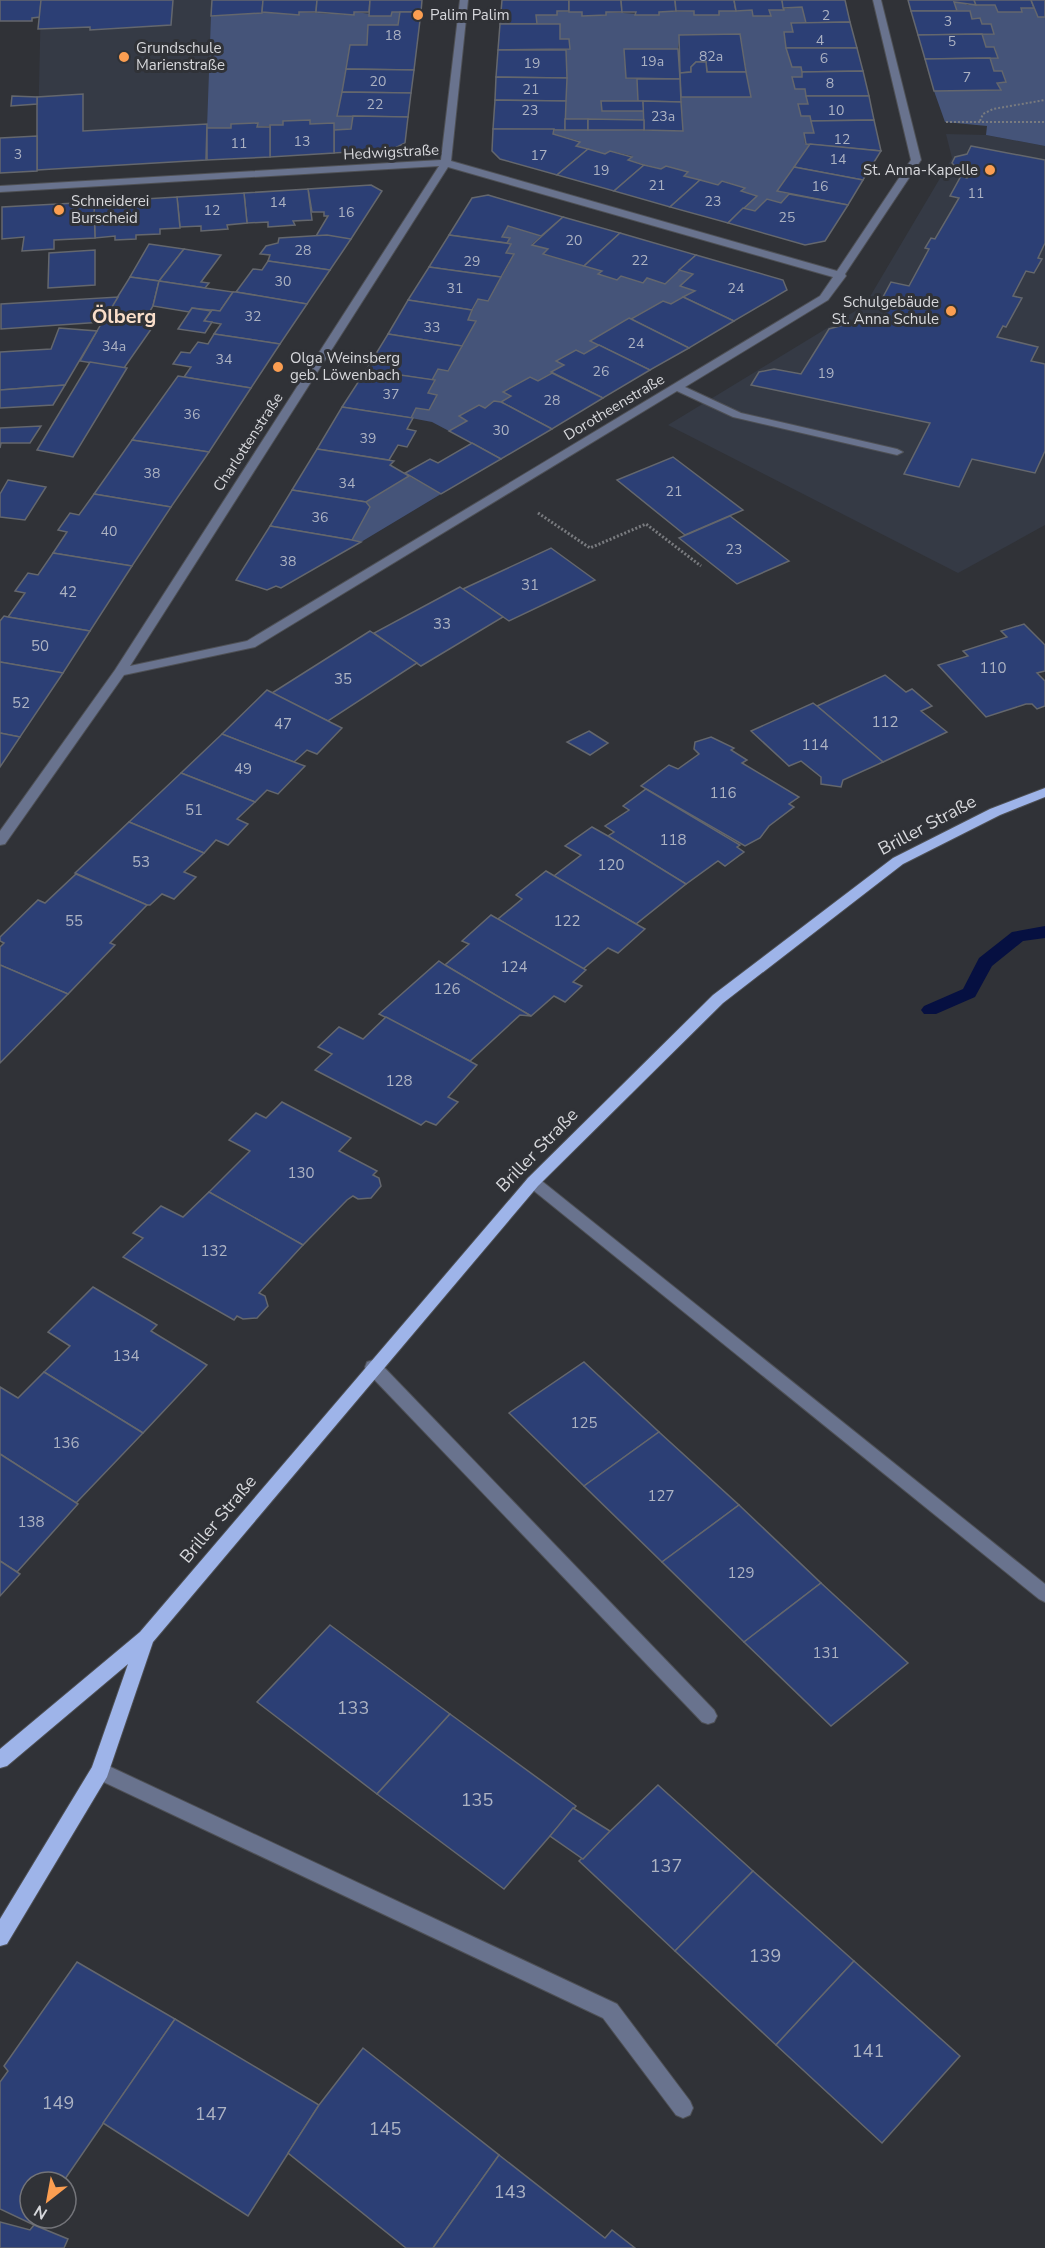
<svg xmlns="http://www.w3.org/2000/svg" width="1045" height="2248" font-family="'Nunito Sans',sans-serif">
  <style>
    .built { fill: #353a45 }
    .green { fill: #455479 }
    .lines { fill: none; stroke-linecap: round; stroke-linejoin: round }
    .stream { fill: #061041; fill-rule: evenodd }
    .building { fill: #2c3f75; stroke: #64676d; stroke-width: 1.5 }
    .minor-casing { stroke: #4e5055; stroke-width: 2 }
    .major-casing { stroke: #4e5055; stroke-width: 2 }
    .path-far1 { stroke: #797b7f; stroke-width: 2; stroke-dasharray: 2 2; stroke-linecap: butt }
    .path { stroke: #797b7f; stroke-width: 3; stroke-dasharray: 2 2; stroke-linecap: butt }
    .minor { fill: #69738e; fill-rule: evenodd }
    .major { fill: #9eb4e9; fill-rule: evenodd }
    .poi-dot { fill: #fb9e51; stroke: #303237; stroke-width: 2 }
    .labels { text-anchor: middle; stroke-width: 6; stroke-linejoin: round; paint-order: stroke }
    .far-number-label { font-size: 14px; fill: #acb2c2 }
    .far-poi-label { font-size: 15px; fill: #d7d8dc; stroke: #303237; text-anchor: start }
    .far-street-label { font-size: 15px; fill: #d7d8dc; stroke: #303237 }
    .number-label { font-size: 15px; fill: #acb2c2 }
    .street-label { font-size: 18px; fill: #d7d8dc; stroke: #303237 }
    .near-number-label { font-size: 18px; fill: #acb2c2 }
    .far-district-label { font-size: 20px; font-weight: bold; fill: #f9deca; stroke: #303237 }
  </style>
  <rect width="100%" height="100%" fill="#303237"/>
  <g class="built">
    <polygon points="41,0 212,0 207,160 37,171"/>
    <polygon points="946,134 986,135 1045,146 1045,525 958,573 668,425 865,305 952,158"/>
  </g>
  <g class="green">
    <polygon points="954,2 965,2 967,5 995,5 998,12 1022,12 1021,8 1034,8 1038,17 1045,17 1045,146 986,135 987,126 945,122 934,91 1000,90 997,83 1006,82 1002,71 994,71 990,58 997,58 995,48 986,47 982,34 994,34 991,24 982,24 980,18 972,19 970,11 957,11"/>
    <polygon points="802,7 806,23 791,23 793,32 784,33 792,67 801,67 802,77 792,77 795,88 805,89 808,104 798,104 801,115 810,116 814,133 804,133 805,144 810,144 777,191 789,194 781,203 767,200 755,211 743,208 756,196 741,191 744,188 723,181 718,185 684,176 688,172 666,166 661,169 628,160 632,156 610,151 605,154 576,146 579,141 553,134 555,129 683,131 681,97 750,97 740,34 680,35 678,49 624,49 626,78 637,79 638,101 601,102 602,111 644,111 644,120 565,119 566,50 570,48 560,39 560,24 537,24 536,15 557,15 557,11 582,12 582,16 605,15 606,12 659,15 659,12 694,11 695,15 719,15 719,11 752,10 753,16 770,16 769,10"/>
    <polygon points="262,12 299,15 299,12 354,15 354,12 391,16 392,12 400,12 398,25 368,25 367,45 350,45 342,92 353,116 351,129 334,130 310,124 309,121 284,121 283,125 257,127 257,123 232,124 231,128 207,128 211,16"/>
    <polygon points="508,226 541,236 532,244 548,249 543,254 602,271 599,274 617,280 621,276 642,282 647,278 665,284 679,270 693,274 695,291 671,304 663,301 591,340 599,345 584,354 576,350 557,360 564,365 538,381 530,377 504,391 511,396 501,402 494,401 485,408 479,405 459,416 467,421 449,431 432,422 411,418 416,408 429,410 437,395 428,393 435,381 432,380 438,369 448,371 476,321 468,320 478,299 488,301 514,255 506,253 511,244 507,243 510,238 502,237"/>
    <polygon points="409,476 441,494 361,542 352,540 370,507 366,502"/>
  </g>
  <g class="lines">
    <polygon class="stream" points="1045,926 1045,938 1023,941 992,966 975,997 936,1014 924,1014 921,1010 924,1006 963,989 979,958 1012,932"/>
  </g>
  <g class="building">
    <polygon points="0,0 41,0 40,17 32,18 32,21 0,21"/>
    <polygon points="41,0 173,0 171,25 90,30 90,27 38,29"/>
    <polygon points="212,0 263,0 262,13 211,16"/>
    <polygon points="263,0 317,0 316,12 299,12 299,15 262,12"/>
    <polygon points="317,0 370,0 369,12 354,12 354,15 316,12"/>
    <polygon points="370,0 422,0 421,12 392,12 391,16 369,16"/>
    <polygon points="502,0 569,0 569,11 557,11 557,15 536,15 537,24 500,24"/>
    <polygon points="569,0 621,0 622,12 606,12 606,15 582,16 582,12 569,12"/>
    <polygon points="621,0 675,0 676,11 659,12 659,15 635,15 636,12 622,12"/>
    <polygon points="675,0 734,0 736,11 719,11 719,15 694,15 694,11 676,11"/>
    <polygon points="734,0 782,0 784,10 769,10 771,16 753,16 752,10 736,11"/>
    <polygon points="782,0 845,0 850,22 806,23 802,7 783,8"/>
    <polygon points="908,0 974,0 976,5 954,2 957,11 911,11"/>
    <polygon points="974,0 1031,0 1034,8 1021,8 1022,12 998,12 995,5 976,5"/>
    <polygon points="1031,0 1045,0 1045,17 1038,17"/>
    <polygon points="911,11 970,11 972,19 980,18 982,24 991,24 994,34 918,35"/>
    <polygon points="400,12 421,12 414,70 346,69 350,45 367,45 368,25 398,25"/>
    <polygon points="850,22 857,48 786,48 784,32 793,32 791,23"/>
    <polygon points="500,24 560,24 560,39 569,39 570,49 498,50"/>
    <polygon points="740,34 746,72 707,72 706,62 696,62 691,67 691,72 680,73 679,35"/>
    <polygon points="982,34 986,47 994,47 998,58 925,59 918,35"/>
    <polygon points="786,48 857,48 863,71 802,72 801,67 792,67"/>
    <polygon points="624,49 678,49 680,79 626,78"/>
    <polygon points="498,50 566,50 567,78 496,77"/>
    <polygon points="990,58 994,71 1002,71 1006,82 997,83 1001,90 934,91 925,59"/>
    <polygon points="696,62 706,62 707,72 746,72 751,97 681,97 680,73 691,72 691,67"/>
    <polygon points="346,69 414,70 411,93 342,92"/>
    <polygon points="863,71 869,96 806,96 805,89 795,89 792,77 802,77 802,72"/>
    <polygon points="496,77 567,78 566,101 495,100"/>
    <polygon points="637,79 680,79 681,102 638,101"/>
    <polygon points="342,92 411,93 408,117 337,116"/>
    <polygon points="83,94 83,131 207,124 206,160 37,170 37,97"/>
    <polygon points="12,96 37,97 37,104 11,106"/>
    <polygon points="806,96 869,96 874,120 811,121 810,116 801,116 798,104 808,104"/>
    <polygon points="495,100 566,101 565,130 493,129"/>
    <polygon points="601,101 643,101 644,111 602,111"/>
    <polygon points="643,101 681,102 683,131 644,130"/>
    <polygon points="353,116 408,117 405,143 393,149 334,153 334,130 351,129"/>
    <rect x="565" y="119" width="23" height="11"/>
    <polygon points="588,119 644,120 644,130 588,130"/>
    <polygon points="310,120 310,124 334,123 334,153 270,157 270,125 283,125 283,121"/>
    <polygon points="874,120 881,151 806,144 804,133 814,133 811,121"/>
    <polygon points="258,123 257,127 270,127 270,157 207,160 207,128 231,128 231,124"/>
    <polygon points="493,129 554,129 553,134 580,142 576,146 588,149 557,175 500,159 492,151"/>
    <polygon points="37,136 37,171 0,173 0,138"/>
    <polygon points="810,144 881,151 863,180 794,167"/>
    <polygon points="971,146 1045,160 1045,243 1038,258 1042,259 1034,273 1026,271 1013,296 1022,298 1006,327 1003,326 997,337 1038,347 1031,361 1045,364 1045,451 1035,473 972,459 959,487 904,474 930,423 751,385 759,372 774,369 801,374 829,329 868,318 881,321 891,303 883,297 891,282 909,286 929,249 925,248 931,238 935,239 959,198 950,196 961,176 967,178 971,172 958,170 952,163 955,157 967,154"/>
    <polygon points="588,149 605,154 610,151 632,157 628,160 644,165 614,191 557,175"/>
    <polygon points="644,165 661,169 666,166 688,172 684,176 700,180 670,207 614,191"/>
    <polygon points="794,167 863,180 848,205 777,191"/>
    <polygon points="700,180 718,185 722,181 745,188 741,191 757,196 728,223 670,207"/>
    <polygon points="371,185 382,191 351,239 316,236 328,216 324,216 324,212 312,212 308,189"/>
    <polygon points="308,189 312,220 293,221 295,225 268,227 268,222 247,223 244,193"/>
    <polygon points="244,193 247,223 227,225 228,229 201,231 201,226 180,227 177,197"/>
    <polygon points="789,194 848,205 825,241 805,245 728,223 743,208 755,211 767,199 781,203"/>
    <polygon points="488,195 563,217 541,236 508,226 502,237 510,238 507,243 449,235 472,198"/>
    <polygon points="177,197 180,228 160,229 160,234 136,235 136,239 115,240 115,236 95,238 94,202"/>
    <polygon points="94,202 95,238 54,240 54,249 22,251 24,237 2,239 2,207"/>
    <polygon points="563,217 620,233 584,266 543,254 548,249 532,245"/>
    <polygon points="620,233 696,255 665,284 647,278 643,283 621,276 617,280 598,274 602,271 584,266"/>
    <polygon points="327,235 351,239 330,270 268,261 270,255 260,254 266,246 278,243 279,238"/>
    <polygon points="449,235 511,244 506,253 514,254 501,277 429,267"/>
    <polygon points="149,244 184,249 159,281 130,277"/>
    <polygon points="184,249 221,255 201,282 209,283 205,288 159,281"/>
    <polygon points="95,250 95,285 48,288 49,253"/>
    <polygon points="696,255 783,280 787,290 734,321 683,297 695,291 680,286 693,274 679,270"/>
    <polygon points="268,261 330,270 307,304 236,292 253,269 262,270"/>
    <polygon points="429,267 501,277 488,301 478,299 472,310 408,300"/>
    <polygon points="130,277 159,281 153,306 143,323 105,317"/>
    <polygon points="159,281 205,288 233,292 220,311 192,308 189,312 153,306"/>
    <polygon points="233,292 236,292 307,304 280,344 214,334 221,324 204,321 212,310 220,311"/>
    <polygon points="118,297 103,322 1,329 1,304"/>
    <polygon points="683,297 734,321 689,348 631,319 663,301 671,304"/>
    <polygon points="408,300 472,310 468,320 476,321 462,346 388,334"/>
    <polygon points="192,308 211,311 204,321 212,322 205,333 178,329"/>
    <polygon points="105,317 154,325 124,368 80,361"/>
    <polygon points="629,318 689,348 650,370 590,341"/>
    <polygon points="59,328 97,331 65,385 0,390 0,352 51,349"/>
    <polygon points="214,334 280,344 251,388 184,377 191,367 173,364 181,352 190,353 198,342 208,344"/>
    <polygon points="388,334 462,346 448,371 438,369 432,380 366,370"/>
    <polygon points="599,345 650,370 603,398 551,372 564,365 556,361 576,350 584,354"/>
    <polygon points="90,362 127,368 73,457 37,450"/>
    <polygon points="366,370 435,380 428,393 437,395 429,410 416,408 411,418 342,407"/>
    <polygon points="552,373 603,398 552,429 501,402 511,396 503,392 530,377 538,381"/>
    <polygon points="178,376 251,388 209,452 132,440"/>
    <polygon points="65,385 53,405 0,408 0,390"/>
    <polygon points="494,401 501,402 552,429 501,459 449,431 467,421 459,416 479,405 485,408"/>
    <polygon points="342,407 413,418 407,429 416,431 407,447 398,445 389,460 317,449"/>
    <polygon points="41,426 30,443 1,443 0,448 0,428"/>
    <polygon points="132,440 209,452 171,507 94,494"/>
    <polygon points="472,443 501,459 441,494 405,473 430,459 438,463"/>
    <polygon points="317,449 394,461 390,465 409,476 366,502 292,490"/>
    <polygon points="673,457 743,510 685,535 617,480"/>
    <polygon points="8,480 46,487 25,520 0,517 0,494"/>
    <polygon points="292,490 366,502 370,507 352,540 270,526"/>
    <polygon points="94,494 171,507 132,566 53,553 67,532 58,530 70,513 79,515"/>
    <polygon points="730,516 789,561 737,584 679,538"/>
    <polygon points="270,526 352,540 361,542 281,588 276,586 267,590 236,580"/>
    <polygon points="551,548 595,580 509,621 463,589"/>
    <polygon points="53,553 132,566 90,631 8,617 25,593 15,591 28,573 38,575"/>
    <polygon points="460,587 503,617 421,666 374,633"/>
    <polygon points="4,616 8,617 90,631 63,673 0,662 0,621"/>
    <polygon points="1024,624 1045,645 1045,671 1037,673 1045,681 1045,706 1037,709 1032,704 1026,704 986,717 938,665 968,656 963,651 1007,637 1001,631"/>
    <polygon points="370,631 417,663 328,721 272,693"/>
    <polygon points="0,662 63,673 20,737 0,733"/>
    <polygon points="885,675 906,692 912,689 932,706 921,711 947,732 883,762 817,706"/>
    <polygon points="267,690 328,721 342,728 317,754 307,750 294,762 222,734"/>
    <polygon points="813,703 817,706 883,762 843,780 841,787 821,784 821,777 801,761 789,766 751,731"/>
    <polygon points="589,731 608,743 590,755 567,742"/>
    <polygon points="0,733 20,737 0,767"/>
    <polygon points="222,734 294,762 305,766 278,794 267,790 255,802 181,773"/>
    <polygon points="711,737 734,748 731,750 747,760 742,763 799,797 789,804 794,807 769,826 760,838 745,846 641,786 669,765 678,769 699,754 694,749 695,742"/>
    <polygon points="181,773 255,802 237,819 248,824 228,845 216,840 204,853 129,822"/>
    <polygon points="646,789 740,845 737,847 744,852 725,866 718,861 686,884 608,836 614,832 605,826 629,810 623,806"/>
    <polygon points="129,822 204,853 184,872 196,877 174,899 162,894 150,905 147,905 75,873"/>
    <polygon points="592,827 608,836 686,884 636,924 554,876 581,855 565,846"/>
    <polygon points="546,871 636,924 645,929 618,953 608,948 583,969 498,919 522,899 516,895"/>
    <polygon points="76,874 147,905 110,943 115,945 68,994 0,965 0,947 4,943 0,941 0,937 38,900 45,903"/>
    <polygon points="491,915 586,970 573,982 582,986 565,1002 554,996 531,1016 445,965 469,944 462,941"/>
    <polygon points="439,961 445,965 531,1016 520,1015 470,1061 379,1014"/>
    <polygon points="0,965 68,994 0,1063"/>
    <polygon points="386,1017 477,1065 448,1097 458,1102 436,1125 426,1121 421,1125 315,1070 332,1054 318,1047 339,1027 363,1039"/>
    <polygon points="282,1102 351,1138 339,1151 377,1171 373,1175 379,1178 381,1186 371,1198 358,1199 353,1196 347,1200 303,1245 209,1192 250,1151 229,1140 256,1113 266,1118"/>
    <polygon points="209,1192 303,1245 259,1293 265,1296 268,1306 257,1318 243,1319 237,1316 234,1320 123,1257 143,1238 133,1233 161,1206 183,1217"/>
    <polygon points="93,1287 157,1325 151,1331 207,1365 143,1433 44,1372 70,1346 48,1332"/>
    <polygon points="584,1362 659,1432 584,1486 509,1413"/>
    <polygon points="44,1372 143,1433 76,1503 0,1454 0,1387 18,1398"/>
    <polygon points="659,1432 739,1505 662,1562 584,1486"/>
    <polygon points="0,1454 78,1504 17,1572 0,1561"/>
    <polygon points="739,1505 821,1583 744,1642 662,1562"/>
    <polygon points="0,1561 20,1574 0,1596"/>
    <polygon points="821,1583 908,1663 831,1726 744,1642"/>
    <polygon points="330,1625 450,1714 377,1794 257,1702"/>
    <polygon points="450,1714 576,1806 504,1889 377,1794"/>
    <polygon points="658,1785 753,1871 675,1951 579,1861"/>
    <polygon points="573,1808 610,1831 583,1859 550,1836"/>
    <polygon points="753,1871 854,1961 776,2045 675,1951"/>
    <polygon points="854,1961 960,2056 882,2143 776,2045"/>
    <polygon points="77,1962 175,2019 63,2182 30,2182 30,2218 38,2218 34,2225 0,2209 0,2082 8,2071 4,2066"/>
    <polygon points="175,2019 319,2105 248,2216 103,2123"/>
    <polygon points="363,2048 499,2155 433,2248 406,2248 288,2153 319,2105"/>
    <polygon points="499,2155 605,2238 612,2230 635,2248 433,2248"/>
    <polygon points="0,2222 30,2230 34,2225 68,2239 64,2248 0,2248"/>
  </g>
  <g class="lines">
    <g class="minor-casing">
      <g id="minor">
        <path d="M460,0H468L451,161L837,271L911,160L873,0H881L921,160L845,274L846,276L828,300L685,387L741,413L897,449L903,452L897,455L733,417L677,391L255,647L124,675L5,844L0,845V831L115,670L439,166L0,192V186L441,160ZM448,167L833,277L820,296L247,641L130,666Z"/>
        <polygon points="533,1176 538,1178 1045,1584 1045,1602 1039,1599 528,1186 525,1182 528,1178"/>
        <polygon points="373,1360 379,1362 714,1710 717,1716 714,1722 708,1724 702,1722 367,1372 365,1367 367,1362"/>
        <polygon points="100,1762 617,2004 690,2101 693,2108 690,2115 683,2118 676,2115 603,2018 93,1777 91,1771 93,1765"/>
      </g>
    </g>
    <g class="major-casing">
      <polygon id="major" points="1045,788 1045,797 1000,815 903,864 723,1003 538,1186 153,1642 107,1777 7,1944 0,1946 0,1919 92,1767 128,1664 7,1766 0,1768 0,1749 140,1632 528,1178 713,995 893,858 990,809"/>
    </g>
    <g class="path-far1">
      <polyline points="980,121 983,114 993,109 1045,100"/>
      <polyline points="946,122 1045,122"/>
    </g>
    <polyline class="path" points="538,513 590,548 646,524 701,566"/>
    <use href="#minor" class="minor"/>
    <use href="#major" class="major"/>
  </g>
  <g class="poi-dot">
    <circle cx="418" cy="15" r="6"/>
    <circle cx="124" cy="57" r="6"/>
    <circle cx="990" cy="170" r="6"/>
    <circle cx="59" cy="210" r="6"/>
    <circle cx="951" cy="311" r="6"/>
    <circle cx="278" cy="367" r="6"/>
  </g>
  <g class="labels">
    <g class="far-number-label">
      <text x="826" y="20">2</text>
      <text x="948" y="26">3</text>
      <text x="393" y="40">18</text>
      <text x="820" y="45">4</text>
      <text x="952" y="46">5</text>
      <text x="711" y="61">82a</text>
      <text x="824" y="63">6</text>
      <text x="652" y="66">19a</text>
      <text x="532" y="68">19</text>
      <text x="967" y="82">7</text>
      <text x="378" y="86">20</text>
      <text x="830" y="88">8</text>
      <text x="531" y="94">21</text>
      <text x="375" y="109">22</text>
      <text x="530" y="115">23</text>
      <text x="836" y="115">10</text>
      <text x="663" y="121">23a</text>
      <text x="842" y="144">12</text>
      <text x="302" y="146">13</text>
      <text x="239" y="148">11</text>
      <text x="18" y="159">3</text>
      <text x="539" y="160">17</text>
      <text x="838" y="164">14</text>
      <text x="601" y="175">19</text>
      <text x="657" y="190">21</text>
      <text x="820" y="191">16</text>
      <text x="976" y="198">11</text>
      <text x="713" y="206">23</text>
      <text x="278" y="207">14</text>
      <text x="212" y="215">12</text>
      <text x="346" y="217">16</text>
      <text x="787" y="222">25</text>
      <text x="574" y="245">20</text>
      <text x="303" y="255">28</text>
      <text x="640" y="265">22</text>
      <text x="472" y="266">29</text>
      <text x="283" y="286">30</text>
      <text x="455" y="293">31</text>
      <text x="736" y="293">24</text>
      <text x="253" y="321">32</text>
      <text x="432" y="332">33</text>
      <text x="636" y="348">24</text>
      <text x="114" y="351">34a</text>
      <text x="224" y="364">34</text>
      <text x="601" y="376">26</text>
      <text x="826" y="378">19</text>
      <text x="391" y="399">37</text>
      <text x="552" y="405">28</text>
      <text x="192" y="419">36</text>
      <text x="501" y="435">30</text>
      <text x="368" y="443">39</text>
      <text x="152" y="478">38</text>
      <text x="347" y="488">34</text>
      <text x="674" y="496">21</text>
      <text x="320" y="522">36</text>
      <text x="109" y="536">40</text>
      <text x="734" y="554">23</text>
      <text x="288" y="566">38</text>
    </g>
    <g class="far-poi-label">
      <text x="430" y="20">Palim Palim</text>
      <text x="136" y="53">Grundschule<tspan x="136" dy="17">Marienstraße</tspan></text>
      <text x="978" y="175" text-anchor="end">St. Anna-Kapelle</text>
      <text x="71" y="206">Schneiderei<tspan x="71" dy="17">Burscheid</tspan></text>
      <text x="939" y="307" text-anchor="end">Schulgebäude<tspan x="939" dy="17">St. Anna Schule</tspan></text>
      <text x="290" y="363">Olga Weinsberg<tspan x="290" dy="17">geb. Löwenbach</tspan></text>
    </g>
    <g class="far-street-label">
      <text transform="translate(391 152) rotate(-3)" y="5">Hedwigstraße</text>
      <text transform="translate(614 407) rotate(-31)" y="5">Dorotheenstraße</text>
      <text transform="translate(248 442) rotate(-57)" y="5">Charlottenstraße</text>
    </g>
    <g class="number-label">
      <text x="530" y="590">31</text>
      <text x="68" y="597">42</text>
      <text x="442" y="629">33</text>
      <text x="40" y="651">50</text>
      <text x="993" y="673">110</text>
      <text x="343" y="684">35</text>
      <text x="21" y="708">52</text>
      <text x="885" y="727">112</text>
      <text x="283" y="729">47</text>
      <text x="815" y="750">114</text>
      <text x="243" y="774">49</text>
      <text x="723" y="798">116</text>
      <text x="194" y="815">51</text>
      <text x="673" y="845">118</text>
      <text x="141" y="867">53</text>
      <text x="611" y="870">120</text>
      <text x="74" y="926">55</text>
      <text x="567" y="926">122</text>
      <text x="514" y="972">124</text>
      <text x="447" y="994">126</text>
      <text x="399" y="1086">128</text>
      <text x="301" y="1178">130</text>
      <text x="214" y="1256">132</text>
      <text x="126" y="1361">134</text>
      <text x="584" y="1428">125</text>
      <text x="66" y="1448">136</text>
      <text x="661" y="1501">127</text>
      <text x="31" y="1527">138</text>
      <text x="741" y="1578">129</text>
      <text x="826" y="1658">131</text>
    </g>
    <g class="street-label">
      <text transform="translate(927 825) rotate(-28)" y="6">Briller Straße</text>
      <text transform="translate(537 1150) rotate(-46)" y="6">Briller Straße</text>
      <text transform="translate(218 1519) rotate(-50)" y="6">Briller Straße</text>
    </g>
    <g class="near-number-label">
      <text x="353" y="1714">133</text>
      <text x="477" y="1806">135</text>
      <text x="666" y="1872">137</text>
      <text x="765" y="1962">139</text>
      <text x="868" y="2057">141</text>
      <text x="58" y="2109">149</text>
      <text x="211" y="2120">147</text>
      <text x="385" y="2135">145</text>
      <text x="510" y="2198">143</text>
    </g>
    <g class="far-district-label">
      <text x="124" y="323">Ölberg</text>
    </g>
  </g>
  <g transform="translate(48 2200) rotate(211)"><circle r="28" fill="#303237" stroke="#737479" stroke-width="1.5"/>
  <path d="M0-4.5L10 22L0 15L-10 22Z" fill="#fb9e51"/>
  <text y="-9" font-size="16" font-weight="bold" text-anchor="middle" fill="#d7d8dc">N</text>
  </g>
</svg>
